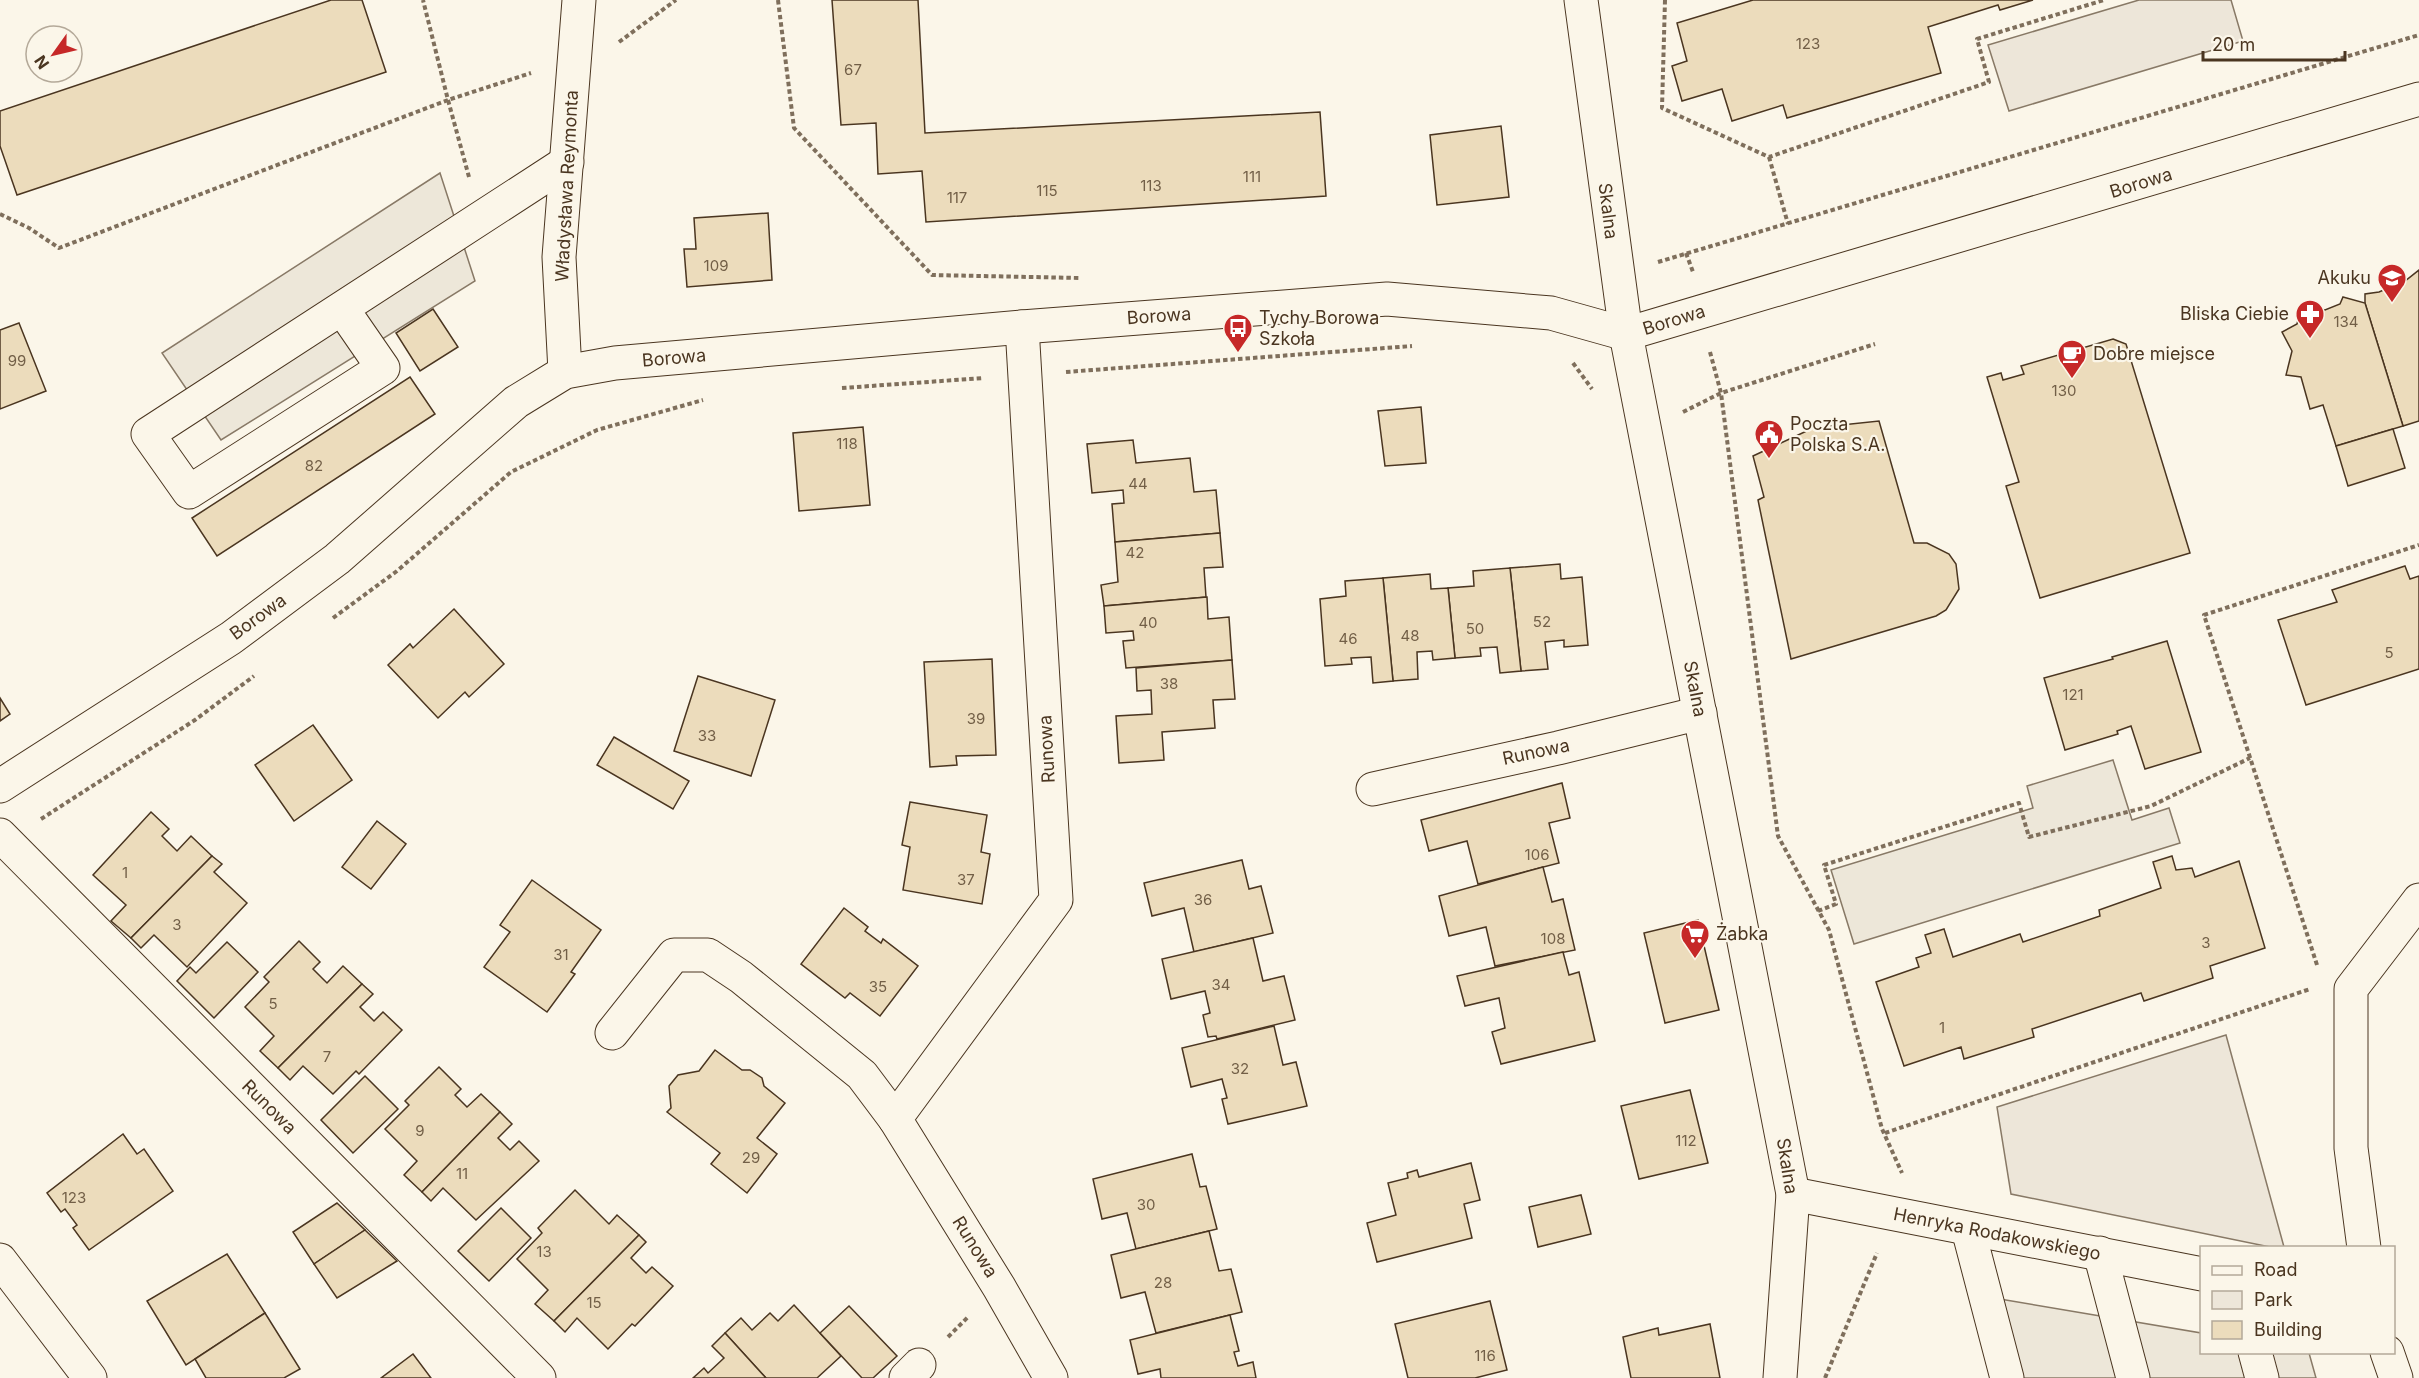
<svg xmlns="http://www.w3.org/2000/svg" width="2419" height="1378" font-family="Inter,sans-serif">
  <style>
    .green { fill: #ede6d9; stroke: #887966; stroke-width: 1.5 }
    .parking { fill: #ede7d9; stroke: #887966; stroke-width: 1.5 }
    .building { fill: #ecdcbc; stroke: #4a3520; stroke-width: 1.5 }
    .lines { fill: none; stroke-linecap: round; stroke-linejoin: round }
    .minor-casing { stroke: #4a3520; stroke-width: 35 }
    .path { stroke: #7f6f5c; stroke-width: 4; stroke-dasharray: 4.5 3; stroke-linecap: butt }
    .minor { stroke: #fbf6e9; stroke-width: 33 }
    .labels { text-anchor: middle; stroke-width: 4.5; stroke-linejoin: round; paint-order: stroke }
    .number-label { font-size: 15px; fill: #725f47 }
    .street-label { font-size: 18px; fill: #4a3520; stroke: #fbf6e9 }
    .poi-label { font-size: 18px; fill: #4a3520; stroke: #fbf6e9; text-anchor: start }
  </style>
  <rect width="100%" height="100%" fill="#fbf6e9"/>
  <g class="green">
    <polygon points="2139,0 2231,0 2243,41 2009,111 1988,45"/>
    <polygon points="2226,1035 2284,1247 2270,1247 2011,1194 1997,1107"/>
  </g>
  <g class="parking">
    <polygon points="440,173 475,281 221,440 162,353"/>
    <polygon points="2113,760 2132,820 2169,808 2180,843 1854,944 1831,870 2033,808 2027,786"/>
    <polygon points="1988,1297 2201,1333 2202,1352 2309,1353 2316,1378 2007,1378"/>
  </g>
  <g class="building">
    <polygon points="331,0 362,0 386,72 17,195 0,146 0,111"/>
    <polygon points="832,0 918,0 925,133 1320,112 1326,196 926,222 922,171 878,174 876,123 841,125"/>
    <polygon points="1753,0 2033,0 2000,10 1998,5 1928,27 1941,73 1787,118 1783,105 1732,121 1722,89 1682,101 1672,66 1687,61 1677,23"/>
    <polygon points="1501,126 1509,197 1437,205 1430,135"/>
    <polygon points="768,213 772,280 687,287 684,249 696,249 694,218"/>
    <polygon points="2419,270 2419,421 2403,426 2365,303 2365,294 2379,292 2405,281"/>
    <polygon points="2343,297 2365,303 2403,426 2336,446 2323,405 2310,409 2301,377 2286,375 2292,351 2282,332 2297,324 2302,304 2325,310 2340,304"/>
    <polygon points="433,309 458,347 420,371 396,333"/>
    <polygon points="19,323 46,391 0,409 0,330"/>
    <polygon points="2113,339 2126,344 2190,553 2040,598 2006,486 2019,482 1987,377 2001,373 2003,380 2024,374 2021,366"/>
    <polygon points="410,377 435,414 217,556 192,518"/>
    <polygon points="1421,407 1426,463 1385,466 1378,411"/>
    <polygon points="1879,421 1914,543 1927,543 1949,554 1956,564 1959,589 1946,610 1936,616 1791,659 1758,500 1764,497 1753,456 1813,428"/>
    <polygon points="863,427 870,505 799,511 793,433"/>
    <polygon points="2393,429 2405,468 2348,486 2336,446"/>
    <polygon points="1133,440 1136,463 1190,458 1194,492 1216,490 1220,533 1115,542 1112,504 1124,503 1123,490 1092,493 1087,444"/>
    <polygon points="1220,533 1223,567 1204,568 1206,597 1104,606 1101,585 1118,582 1115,542"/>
    <polygon points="1560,564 1561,579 1582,577 1588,645 1564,647 1564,640 1545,642 1548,669 1521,671 1510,568"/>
    <polygon points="2405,566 2410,579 2419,576 2419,669 2306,705 2278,620 2337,602 2332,590"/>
    <polygon points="1510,568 1521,671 1500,673 1497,647 1480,648 1481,656 1455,658 1448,588 1474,586 1473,571"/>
    <polygon points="1430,574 1431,589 1448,588 1455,658 1433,660 1432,651 1417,652 1418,679 1393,681 1383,578"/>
    <polygon points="1383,578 1393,681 1373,683 1371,657 1351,658 1352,664 1325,666 1320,599 1346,596 1345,581"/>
    <polygon points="1207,597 1208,619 1229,617 1232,660 1126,668 1123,641 1134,640 1133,631 1106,633 1104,606"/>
    <polygon points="454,609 504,664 469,697 465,692 438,718 388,665 410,644 413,648"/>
    <polygon points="2167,641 2201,752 2145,769 2131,726 2117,731 2118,734 2065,750 2044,678 2113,659 2112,657"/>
    <polygon points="992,659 996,755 956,756 957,765 930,767 924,662"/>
    <polygon points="1232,660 1235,699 1213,700 1215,728 1162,732 1164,760 1119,763 1116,716 1152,714 1151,690 1137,691 1136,668"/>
    <polygon points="698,676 775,700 751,776 674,751"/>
    <polygon points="0,698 10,714 0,721"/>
    <polygon points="313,725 352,780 294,821 255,765"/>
    <polygon points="614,737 689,781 673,809 597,765"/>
    <polygon points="1562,783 1570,818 1549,823 1559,863 1478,884 1467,841 1429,851 1421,820"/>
    <polygon points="910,802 987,815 981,852 990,854 982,904 903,890 910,847 902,845"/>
    <polygon points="151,812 169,829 162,836 177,851 191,836 212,856 131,938 111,921 126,905 93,875"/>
    <polygon points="377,821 406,844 371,889 342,867"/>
    <polygon points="212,856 222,864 214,872 247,903 187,967 154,935 141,948 131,938"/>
    <polygon points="2172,856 2176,870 2192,868 2195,877 2239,861 2265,948 2210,966 2213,978 2144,1001 2141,993 2032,1029 2034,1037 1964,1059 1961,1047 1904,1066 1876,982 1919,967 1916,958 1931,953 1925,935 1944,929 1953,957 2020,934 2023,942 2100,916 2099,910 2161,888 2153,862"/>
    <polygon points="1242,860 1249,889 1261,886 1273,933 1194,952 1184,908 1152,916 1144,883"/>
    <polygon points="1543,867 1552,902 1563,899 1575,950 1495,966 1486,927 1449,936 1439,896"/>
    <polygon points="532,880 601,930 571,972 575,974 547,1012 484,967 510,932 500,925"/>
    <polygon points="844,908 868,927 865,931 881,943 883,939 918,966 880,1016 850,993 845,998 801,964"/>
    <polygon points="1698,920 1719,1010 1665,1023 1644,933"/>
    <polygon points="1253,938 1263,981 1284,976 1295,1020 1217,1039 1216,1036 1208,1037 1203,1015 1210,1013 1205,991 1171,999 1162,959"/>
    <polygon points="299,941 320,962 313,969 327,983 343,966 362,984 278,1068 260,1051 274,1036 245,1007 269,982 264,977"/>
    <polygon points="227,942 258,972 214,1018 177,981 190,967 196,973"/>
    <polygon points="1563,952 1569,975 1579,972 1595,1041 1501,1064 1492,1032 1505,1028 1499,998 1465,1006 1457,976"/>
    <polygon points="362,984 373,994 360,1007 374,1021 383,1012 402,1030 359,1074 356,1071 333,1094 303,1066 290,1080 278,1068"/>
    <polygon points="1274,1026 1283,1065 1296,1062 1307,1106 1228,1124 1222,1099 1227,1098 1222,1079 1191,1087 1182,1048"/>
    <polygon points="715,1050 742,1070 750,1070 762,1078 764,1086 785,1103 757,1138 777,1154 747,1193 711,1164 720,1153 667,1112 671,1108 669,1086 678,1075 699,1071"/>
    <polygon points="439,1067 461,1089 455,1095 467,1107 481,1094 500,1112 422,1192 404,1175 417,1161 385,1129 409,1105 405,1101"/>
    <polygon points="365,1076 398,1109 353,1153 321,1120"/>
    <polygon points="1690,1090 1708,1163 1639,1179 1621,1106"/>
    <polygon points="500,1112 512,1124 498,1138 510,1150 519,1141 539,1161 476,1220 443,1188 431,1201 422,1192"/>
    <polygon points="123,1134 137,1154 144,1149 173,1191 89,1250 73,1228 77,1225 65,1209 61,1212 47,1193"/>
    <polygon points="1192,1154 1200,1187 1206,1186 1217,1229 1136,1249 1127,1213 1102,1219 1093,1179"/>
    <polygon points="1471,1163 1480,1200 1464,1204 1472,1238 1377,1262 1367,1223 1396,1215 1388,1183 1408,1178 1407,1173 1417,1170 1419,1177"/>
    <polygon points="575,1190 609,1224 617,1215 639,1235 554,1321 535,1304 548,1290 517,1259 542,1233 538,1228"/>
    <polygon points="1581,1195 1591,1234 1538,1247 1529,1207"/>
    <polygon points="337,1203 365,1230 314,1264 293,1232"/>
    <polygon points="501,1208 531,1238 489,1281 458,1251"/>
    <polygon points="365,1230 397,1261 337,1298 314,1264"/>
    <polygon points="1209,1231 1219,1271 1231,1269 1242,1312 1156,1333 1145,1292 1121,1298 1111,1255"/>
    <polygon points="639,1235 646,1242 631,1258 646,1273 652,1267 673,1286 635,1326 632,1324 608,1349 577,1318 565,1332 554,1321"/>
    <polygon points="227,1254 265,1313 186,1365 147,1301"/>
    <polygon points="1490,1301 1507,1370 1475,1378 1408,1378 1395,1324"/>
    <polygon points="794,1305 841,1356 817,1378 766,1378 725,1333 741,1318 752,1330 770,1313 778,1321"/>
    <polygon points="849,1306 897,1356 873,1378 862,1378 820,1333"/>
    <polygon points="265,1313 300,1369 284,1378 206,1378 195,1359"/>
    <polygon points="1230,1315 1239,1351 1234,1352 1238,1366 1253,1362 1256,1378 1161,1378 1160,1369 1138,1374 1130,1340"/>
    <polygon points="1710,1324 1720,1378 1631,1378 1623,1337 1658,1328 1659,1335"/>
    <polygon points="725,1333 766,1378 693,1378 704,1368 708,1373 724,1358 712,1346"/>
    <polygon points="413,1354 431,1378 381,1378"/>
  </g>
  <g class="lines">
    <g class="minor-casing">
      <g id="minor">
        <polyline points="1581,0 1626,334 1793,1194 1780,1378"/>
        <polyline points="343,310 383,368 189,492 148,434 567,162"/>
        <polyline points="1022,327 1056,900 895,1119 999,1287 1051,1378"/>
        <polyline points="565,372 559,257 579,0"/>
        <polyline points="0,786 231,638 337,559 516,402 565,372 615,363 1022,327 1387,299 1551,313 1626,334 2419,99"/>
        <polyline points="1373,789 1558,748 1700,713"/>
        <polyline points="0,835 539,1378"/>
        <polyline points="612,1033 674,955 708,955 741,977 862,1075 895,1119"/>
        <polyline points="1793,1194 2202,1274"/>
        <polyline points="1968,1229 2007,1378"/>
        <polyline points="2364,1248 2351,1148 2351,989 2419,900"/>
        <polyline points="2100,1253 2133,1378"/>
        <polyline points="0,1260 90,1378"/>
        <polyline points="2255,1352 2262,1378"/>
        <polyline points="2387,1352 2396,1378"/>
        <polyline points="906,1378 919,1365"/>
      </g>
    </g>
    <g class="path">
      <polyline points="778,0 794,128 932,275 1080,278"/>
      <polyline points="1665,0 1662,108 1769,157 1989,82 1977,39 2104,0"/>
      <polyline points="619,42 676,0"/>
      <polyline points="1769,157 1788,224"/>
      <polyline points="469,177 448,100 531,73"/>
      <polyline points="0,214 29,228 59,248 448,100 423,0"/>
      <polyline points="1686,253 1693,272"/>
      <polyline points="1658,262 2419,35"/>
      <polyline points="1710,352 1721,393 1875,344"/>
      <polyline points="1573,363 1592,389"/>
      <polyline points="1066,372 1412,346"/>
      <polyline points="842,388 984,378"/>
      <polyline points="1683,412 1721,393 1778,836 1829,930 1882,1129 1902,1173"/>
      <polyline points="333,618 397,571 511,472 597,430 703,400"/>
      <polyline points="41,819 195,720 254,676"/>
      <polyline points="1818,911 1836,904 1824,865 2019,803 2029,837 2151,806 2250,758"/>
      <polyline points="2317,965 2204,615 2419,545"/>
      <polyline points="1885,1133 2310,989"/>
      <polyline points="948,1337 968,1317"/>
      <polyline points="1825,1378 1877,1253"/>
    </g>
    <use href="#minor" class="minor"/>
  </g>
  <defs>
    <g id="school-pin" transform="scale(1.5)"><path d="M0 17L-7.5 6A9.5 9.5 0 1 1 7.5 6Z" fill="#c62828" stroke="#fbf6e9"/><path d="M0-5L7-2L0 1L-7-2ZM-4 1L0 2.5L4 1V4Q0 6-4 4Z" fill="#fff"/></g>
    <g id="pharmacy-pin" transform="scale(1.5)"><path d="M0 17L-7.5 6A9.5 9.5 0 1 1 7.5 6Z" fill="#c62828" stroke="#fbf6e9"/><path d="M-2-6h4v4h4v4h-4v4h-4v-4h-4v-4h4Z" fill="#fff"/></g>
    <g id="bus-pin" transform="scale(1.5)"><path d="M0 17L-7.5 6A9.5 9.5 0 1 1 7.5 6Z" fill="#c62828" stroke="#fbf6e9"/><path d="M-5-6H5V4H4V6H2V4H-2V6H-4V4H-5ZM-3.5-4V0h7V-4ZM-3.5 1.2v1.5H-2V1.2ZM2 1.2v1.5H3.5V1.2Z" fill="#fff"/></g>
    <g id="cafe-pin" transform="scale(1.5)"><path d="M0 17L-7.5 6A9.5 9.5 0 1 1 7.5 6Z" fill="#c62828" stroke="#fbf6e9"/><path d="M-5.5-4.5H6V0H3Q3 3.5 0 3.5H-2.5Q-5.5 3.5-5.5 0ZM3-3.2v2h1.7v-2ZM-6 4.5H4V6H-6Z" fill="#fff"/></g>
    <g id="civic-pin" transform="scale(1.5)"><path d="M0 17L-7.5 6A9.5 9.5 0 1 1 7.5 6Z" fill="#c62828" stroke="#fbf6e9"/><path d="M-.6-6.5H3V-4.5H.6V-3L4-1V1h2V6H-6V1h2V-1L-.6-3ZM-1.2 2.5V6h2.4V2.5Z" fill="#fff"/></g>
    <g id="supermarket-pin" transform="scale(1.5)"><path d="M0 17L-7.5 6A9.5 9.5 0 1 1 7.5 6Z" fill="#c62828" stroke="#fbf6e9"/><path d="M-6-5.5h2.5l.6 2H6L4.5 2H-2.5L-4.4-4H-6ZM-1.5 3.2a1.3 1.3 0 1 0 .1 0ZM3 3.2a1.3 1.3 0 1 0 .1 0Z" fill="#fff"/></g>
  </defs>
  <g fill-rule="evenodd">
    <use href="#school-pin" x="2392" y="278"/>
    <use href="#pharmacy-pin" x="2310" y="314"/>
    <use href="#bus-pin" x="1238" y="328"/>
    <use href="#cafe-pin" x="2072" y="354"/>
    <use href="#civic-pin" x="1769" y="434"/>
    <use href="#supermarket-pin" x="1695" y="934"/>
  </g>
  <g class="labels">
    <g class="number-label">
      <text x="1808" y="49">123</text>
      <text x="853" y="75">67</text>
      <text x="1252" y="182">111</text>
      <text x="1151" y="191">113</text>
      <text x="1047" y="196">115</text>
      <text x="957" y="203">117</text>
      <text x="716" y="271">109</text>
      <text x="2346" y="327">134</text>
      <text x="17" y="366">99</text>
      <text x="2064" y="396">130</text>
      <text x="847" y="449">118</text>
      <text x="314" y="471">82</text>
      <text x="1138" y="489">44</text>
      <text x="1135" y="558">42</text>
      <text x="1542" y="627">52</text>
      <text x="1148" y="628">40</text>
      <text x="1475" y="634">50</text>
      <text x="1410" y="641">48</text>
      <text x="1348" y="644">46</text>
      <text x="2389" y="658">5</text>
      <text x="1169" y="689">38</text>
      <text x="2073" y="700">121</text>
      <text x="976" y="724">39</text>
      <text x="707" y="741">33</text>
      <text x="1537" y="860">106</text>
      <text x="125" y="878">1</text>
      <text x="966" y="885">37</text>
      <text x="1203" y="905">36</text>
      <text x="177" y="930">3</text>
      <text x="1553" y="944">108</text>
      <text x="2206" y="948">3</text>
      <text x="561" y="960">31</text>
      <text x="1221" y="990">34</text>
      <text x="878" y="992">35</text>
      <text x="273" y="1009">5</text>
      <text x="1942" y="1033">1</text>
      <text x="327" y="1062">7</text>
      <text x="1240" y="1074">32</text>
      <text x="420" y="1136">9</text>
      <text x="1686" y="1146">112</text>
      <text x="751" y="1163">29</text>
      <text x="462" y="1179">11</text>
      <text x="74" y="1203">123</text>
      <text x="1146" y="1210">30</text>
      <text x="544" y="1257">13</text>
      <text x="1163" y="1288">28</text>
      <text x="594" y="1308">15</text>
      <text x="1485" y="1361">116</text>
    </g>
    <g class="street-label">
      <text transform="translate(2141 183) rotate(-17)" y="6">Borowa</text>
      <text transform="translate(567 186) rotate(-87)" y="6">Władysława Reymonta</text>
      <text transform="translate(1608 211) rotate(83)" y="6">Skalna</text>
      <text transform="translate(1159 316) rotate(-4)" y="6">Borowa</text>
      <text transform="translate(1674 320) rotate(-17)" y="6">Borowa</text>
      <text transform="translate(674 358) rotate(-5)" y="6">Borowa</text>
      <text transform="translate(258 617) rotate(-36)" y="6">Borowa</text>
      <text transform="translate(1695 689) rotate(79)" y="6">Skalna</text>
      <text transform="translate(1047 749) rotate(-93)" y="6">Runowa</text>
      <text transform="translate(1536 752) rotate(-12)" y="6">Runowa</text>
      <text transform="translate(269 1107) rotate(45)" y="6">Runowa</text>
      <text transform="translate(1787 1166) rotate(81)" y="6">Skalna</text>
      <text transform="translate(1997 1234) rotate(11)" y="6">Henryka Rodakowskiego</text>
      <text transform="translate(975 1247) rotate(58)" y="6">Runowa</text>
    </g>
    <g class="poi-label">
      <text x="2371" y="284" text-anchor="end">Akuku</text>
      <text x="2289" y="320" text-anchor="end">Bliska Ciebie</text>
      <text x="1259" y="324">Tychy Borowa<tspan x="1259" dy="21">Szkoła</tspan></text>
      <text x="2093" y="360">Dobre miejsce</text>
      <text x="1790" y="430">Poczta<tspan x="1790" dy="21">Polska S.A.</tspan></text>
      <text x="1716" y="940">Żabka</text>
    </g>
  </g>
  <rect x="2200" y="1246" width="195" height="108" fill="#fbf6e9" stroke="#b4a999" stroke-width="1.5"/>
  <rect x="2212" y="1266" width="30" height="9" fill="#fbf6e9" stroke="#b4a999" stroke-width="1.5"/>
  <text x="2254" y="1276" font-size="18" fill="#4a3520">Road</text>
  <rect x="2212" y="1291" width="30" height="18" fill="#ede6d9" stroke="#b4a999" stroke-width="1.5"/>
  <text x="2254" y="1306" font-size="18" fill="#4a3520">Park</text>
  <rect x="2212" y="1321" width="30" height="18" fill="#ecdcbc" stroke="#b4a999" stroke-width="1.5"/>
  <text x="2254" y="1336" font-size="18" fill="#4a3520">Building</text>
  <g transform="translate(54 54) rotate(236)"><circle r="28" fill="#fbf6e9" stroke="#b4a999" stroke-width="1.5"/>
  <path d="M0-4.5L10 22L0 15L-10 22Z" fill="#c62828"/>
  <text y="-9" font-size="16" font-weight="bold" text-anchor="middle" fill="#4a3520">N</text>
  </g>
  <path d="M2203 51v9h142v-9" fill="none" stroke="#4a3520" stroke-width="3"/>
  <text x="2212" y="51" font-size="18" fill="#4a3520" stroke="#fbf6e9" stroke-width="4.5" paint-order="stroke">20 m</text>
</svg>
